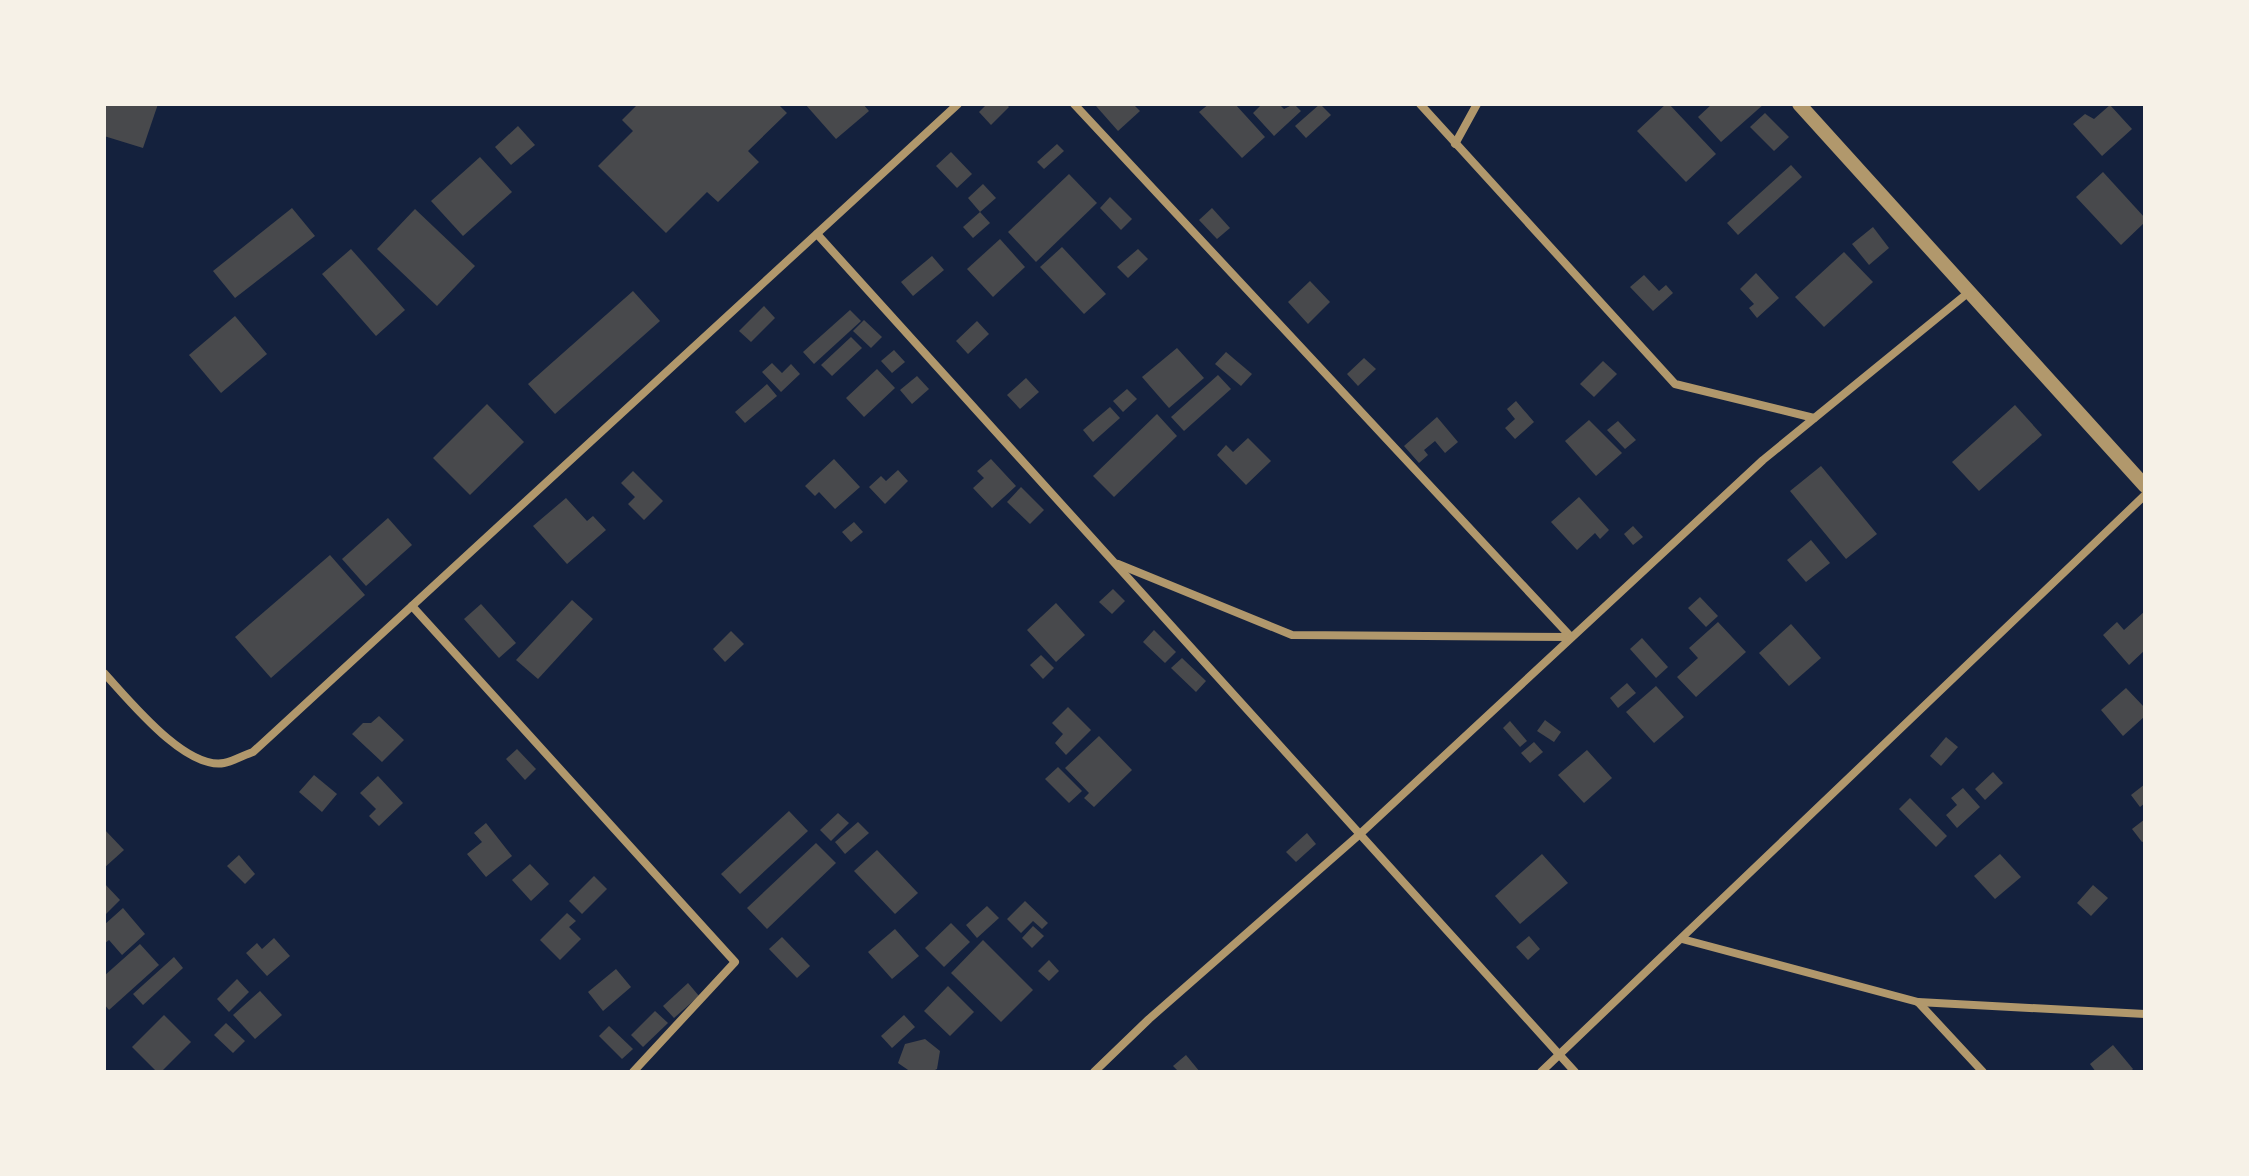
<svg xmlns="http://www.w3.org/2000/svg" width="2249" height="1176" font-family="'IBM Plex Sans',sans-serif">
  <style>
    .building { fill: #48494c }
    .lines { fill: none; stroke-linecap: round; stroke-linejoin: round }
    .minor { stroke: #b1986c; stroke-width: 8 }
    .tertiary { stroke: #b1986c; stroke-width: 14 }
  </style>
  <rect width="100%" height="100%" fill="#14213d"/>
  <g class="building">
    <polygon points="104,104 158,104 143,148 104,136"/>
    <polygon points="638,104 778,104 787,113 748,151 759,162 718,202 707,192 666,233 598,166 633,131 622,120"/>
    <polygon points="805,104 863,104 869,111 836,139"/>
    <polygon points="987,104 1006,104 1009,107 991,125 979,112"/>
    <polygon points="1098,104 1133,104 1140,111 1118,131 1096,106"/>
    <polygon points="1209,104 1235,104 1265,137 1242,158 1199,112"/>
    <polygon points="1262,104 1279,104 1284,109 1294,104 1301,111 1274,136 1253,113"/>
    <polygon points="1320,104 1331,115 1306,138 1295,126"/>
    <polygon points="1666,104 1669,104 1716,154 1686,182 1637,131"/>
    <polygon points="1712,104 1764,104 1721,142 1698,117"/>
    <polygon points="2110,105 2132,129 2102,156 2073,124 2085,114 2094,119"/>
    <polygon points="1765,113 1789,137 1774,151 1750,127"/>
    <polygon points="518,126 535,145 511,165 495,147"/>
    <polygon points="1057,144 1064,151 1044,169 1037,162"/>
    <polygon points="951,152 972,174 957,188 936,166"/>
    <polygon points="480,157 512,192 463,236 431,201"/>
    <polygon points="1791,165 1802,177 1738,235 1727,223"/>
    <polygon points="2103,172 2145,218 2145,222 2121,245 2076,197"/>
    <polygon points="1069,174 1097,203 1036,262 1008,232"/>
    <polygon points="983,184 996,198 980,212 968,198"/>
    <polygon points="1110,197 1132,219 1121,230 1100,208"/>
    <polygon points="292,208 315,236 235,298 213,271"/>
    <polygon points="1212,208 1230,228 1217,239 1199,220"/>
    <polygon points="415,209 475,266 437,306 377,249"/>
    <polygon points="980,212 990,223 973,238 963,227"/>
    <polygon points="1873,227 1889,248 1869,265 1852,244"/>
    <polygon points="1000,239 1025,267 993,297 967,269"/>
    <polygon points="1062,247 1106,294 1084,314 1040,267"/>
    <polygon points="351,249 405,310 376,336 322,274"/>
    <polygon points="1138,249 1148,259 1128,278 1117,267"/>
    <polygon points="1844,252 1873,282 1824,327 1795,297"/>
    <polygon points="932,256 944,270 913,296 901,282"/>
    <polygon points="1756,273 1779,298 1757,318 1749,308 1754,304 1740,289"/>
    <polygon points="1644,275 1659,291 1666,285 1673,293 1653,311 1630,287"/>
    <polygon points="1310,281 1330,302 1308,324 1288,302"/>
    <polygon points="633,291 660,321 555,414 528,384"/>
    <polygon points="764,306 775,318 751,342 739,331"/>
    <polygon points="850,310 861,321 814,364 803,352"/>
    <polygon points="235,316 267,354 221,393 189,355"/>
    <polygon points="864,320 882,337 871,348 853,331"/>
    <polygon points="977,321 989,334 968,354 956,341"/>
    <polygon points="851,337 862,348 832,376 821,365"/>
    <polygon points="1177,348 1204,378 1169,408 1142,377"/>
    <polygon points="894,350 905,362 892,373 881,361"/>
    <polygon points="1226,352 1252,374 1241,386 1215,364"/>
    <polygon points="1364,358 1376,369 1358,386 1347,374"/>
    <polygon points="1603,361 1617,374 1594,397 1580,384"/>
    <polygon points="772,363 782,373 791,364 800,374 781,392 762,372"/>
    <polygon points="877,369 895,388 864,417 846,398"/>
    <polygon points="1218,375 1231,389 1184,431 1171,417"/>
    <polygon points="917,376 929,389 912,404 900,390"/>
    <polygon points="1026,378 1039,392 1020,409 1007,395"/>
    <polygon points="767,384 777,396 745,423 735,412"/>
    <polygon points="1127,389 1137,399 1123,412 1113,401"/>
    <polygon points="1516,401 1534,422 1515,439 1505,428 1515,419 1507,409"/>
    <polygon points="487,404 524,442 470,495 433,458"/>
    <polygon points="2015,405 2042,435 1979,491 1952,462"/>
    <polygon points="1110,407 1120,418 1093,442 1083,430"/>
    <polygon points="1157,414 1177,436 1114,497 1093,476"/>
    <polygon points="1437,417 1458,442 1445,453 1435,441 1424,450 1428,455 1419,463 1404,446"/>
    <polygon points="1589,420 1622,453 1596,476 1565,441"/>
    <polygon points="1618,421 1636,440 1625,449 1607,430"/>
    <polygon points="1248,438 1271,461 1246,485 1217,455 1226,445 1233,452"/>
    <polygon points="834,459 860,487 835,509 819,492 815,496 805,486"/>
    <polygon points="991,459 1016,486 992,508 973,488 984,478 977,471"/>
    <polygon points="1821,466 1877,534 1846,559 1790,491"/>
    <polygon points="898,470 908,481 885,504 869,487 881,476 886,481"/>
    <polygon points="633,471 663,501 644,520 628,504 635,497 621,483"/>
    <polygon points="1021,487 1044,510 1030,524 1007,502"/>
    <polygon points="1579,497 1609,530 1600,539 1595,533 1577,550 1551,522"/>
    <polygon points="566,498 587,521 593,516 606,530 567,564 533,526"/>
    <polygon points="388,518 412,545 366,586 342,559"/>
    <polygon points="854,522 863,532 851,542 842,532"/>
    <polygon points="1633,526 1643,537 1633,545 1624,534"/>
    <polygon points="1811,540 1830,563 1806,582 1787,560"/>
    <polygon points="330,555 365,595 271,678 235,637"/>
    <polygon points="1113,589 1125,601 1112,614 1099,602"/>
    <polygon points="1700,597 1718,616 1706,627 1688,608"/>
    <polygon points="572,600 593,619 538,679 516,660"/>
    <polygon points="1056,603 1085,635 1056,662 1027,630"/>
    <polygon points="481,604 516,643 499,658 464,619"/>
    <polygon points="2145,611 2145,650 2129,665 2103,635 2117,622 2124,630"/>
    <polygon points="1718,622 1746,652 1696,697 1677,677 1698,658 1689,648"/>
    <polygon points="1791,624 1821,658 1789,686 1759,653"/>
    <polygon points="1154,630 1176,652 1165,663 1143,642"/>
    <polygon points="731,631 744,644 725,662 713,649"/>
    <polygon points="1642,638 1668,667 1656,678 1630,649"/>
    <polygon points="1041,655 1054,668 1043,679 1030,665"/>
    <polygon points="1182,658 1206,681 1196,692 1171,668"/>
    <polygon points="1627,683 1636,693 1618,708 1610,698"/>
    <polygon points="1656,686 1684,717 1654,743 1626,712"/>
    <polygon points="2126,688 2145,708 2145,716 2123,736 2101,710"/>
    <polygon points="1068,707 1091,730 1066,755 1055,743 1063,734 1052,723"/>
    <polygon points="379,716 404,740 382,762 352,734 363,723 371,723"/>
    <polygon points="1545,720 1561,732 1554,742 1537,731"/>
    <polygon points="1510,721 1527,741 1520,747 1503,728"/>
    <polygon points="1099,736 1132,770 1094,807 1084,798 1089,793 1065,768"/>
    <polygon points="1946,737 1958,747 1941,766 1930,756"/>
    <polygon points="1534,742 1543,752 1530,763 1521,753"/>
    <polygon points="517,749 536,769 525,780 506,759"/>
    <polygon points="1587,750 1612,778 1584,803 1558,775"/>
    <polygon points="1058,767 1082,791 1069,803 1045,779"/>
    <polygon points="1993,772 2003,783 1985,800 1975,789"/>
    <polygon points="314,775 337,794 322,812 299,792"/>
    <polygon points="378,776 403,803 379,826 369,816 376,809 360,793"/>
    <polygon points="2145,784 2145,803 2140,807 2131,795"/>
    <polygon points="1963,788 1980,807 1957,828 1946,815 1957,805 1951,798"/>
    <polygon points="1910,798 1947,836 1936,847 1899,809"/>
    <polygon points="789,811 808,831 740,894 721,874"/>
    <polygon points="838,813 849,823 831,841 820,830"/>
    <polygon points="2145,819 2145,841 2142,842 2132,829"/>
    <polygon points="858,822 869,833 845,854 835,842"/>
    <polygon points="486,823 512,856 486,877 467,854 482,842 474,833"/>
    <polygon points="104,829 124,850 104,868"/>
    <polygon points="1307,833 1316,844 1296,862 1286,852"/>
    <polygon points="816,843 836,863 767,929 747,908"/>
    <polygon points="877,850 918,893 895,914 854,871"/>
    <polygon points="1542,854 1568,883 1520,924 1495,896"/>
    <polygon points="2000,854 2021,877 1995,899 1974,876"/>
    <polygon points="239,855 255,874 245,884 227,866"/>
    <polygon points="530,864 549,884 531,901 512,880"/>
    <polygon points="594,876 607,889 582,914 569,901"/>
    <polygon points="104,883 120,900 104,916"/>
    <polygon points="2093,885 2108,898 2091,916 2077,903"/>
    <polygon points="1025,901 1048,923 1042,929 1033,921 1021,933 1007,919"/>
    <polygon points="987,906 999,918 977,938 966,925"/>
    <polygon points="123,908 145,934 122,955 109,940 104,944 104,925"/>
    <polygon points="567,913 576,921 569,927 581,939 560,960 540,940"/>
    <polygon points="951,923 970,942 944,967 925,948"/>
    <polygon points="1033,926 1044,936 1032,948 1022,938"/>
    <polygon points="895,929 919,956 892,979 868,952"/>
    <polygon points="1529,936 1540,949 1528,960 1516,947"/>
    <polygon points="782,937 810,966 797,978 769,949"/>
    <polygon points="274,938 290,956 267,976 246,953 257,943 262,949"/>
    <polygon points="983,940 1033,990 1001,1022 951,973"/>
    <polygon points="140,944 159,965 109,1010 104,1004 104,976"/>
    <polygon points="174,957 183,968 143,1005 133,994"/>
    <polygon points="1049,960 1059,971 1049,981 1038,971"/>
    <polygon points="616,969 631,987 603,1011 588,992"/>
    <polygon points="237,979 249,992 229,1012 217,999"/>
    <polygon points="688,983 699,996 674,1018 663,1006"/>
    <polygon points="948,986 974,1012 950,1036 924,1011"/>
    <polygon points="260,991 282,1015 255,1039 233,1015"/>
    <polygon points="655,1011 668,1023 643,1047 631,1035"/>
    <polygon points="164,1015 191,1042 161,1072 157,1072 132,1047"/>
    <polygon points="904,1015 915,1027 892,1048 881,1036"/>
    <polygon points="226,1023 245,1041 233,1053 214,1035"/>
    <polygon points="609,1026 633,1049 622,1059 599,1036"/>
    <polygon points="925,1039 940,1051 937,1069 931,1072 911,1072 898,1063 905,1044"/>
    <polygon points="2113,1045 2133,1069 2130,1072 2096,1072 2090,1064"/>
    <polygon points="1186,1055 1200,1072 1179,1072 1173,1066"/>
  </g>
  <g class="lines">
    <g class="minor">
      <polyline points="1074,104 1571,637"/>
      <polyline points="1420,104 1675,384 1814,418"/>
      <polyline points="1455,144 1477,104"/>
      <polyline points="817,234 1575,1072"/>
      <polyline points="1118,564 1292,635 1570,637"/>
      <polyline points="412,606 735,962 633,1072"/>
      <path d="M104,673C129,700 185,770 224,763C234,761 244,755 253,752L958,104"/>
      <polyline points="1682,939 1918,1002 1983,1072"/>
      <polyline points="1918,1002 2145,1014"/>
      <polyline points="1094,1072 1149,1019 1360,834 1763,460 1969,292"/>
      <polyline points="1541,1072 2145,495"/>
    </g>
    <polyline class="tertiary" points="1799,104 2145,486"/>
  </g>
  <rect width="2249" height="1176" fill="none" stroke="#f6f1e7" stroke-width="212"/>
</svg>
